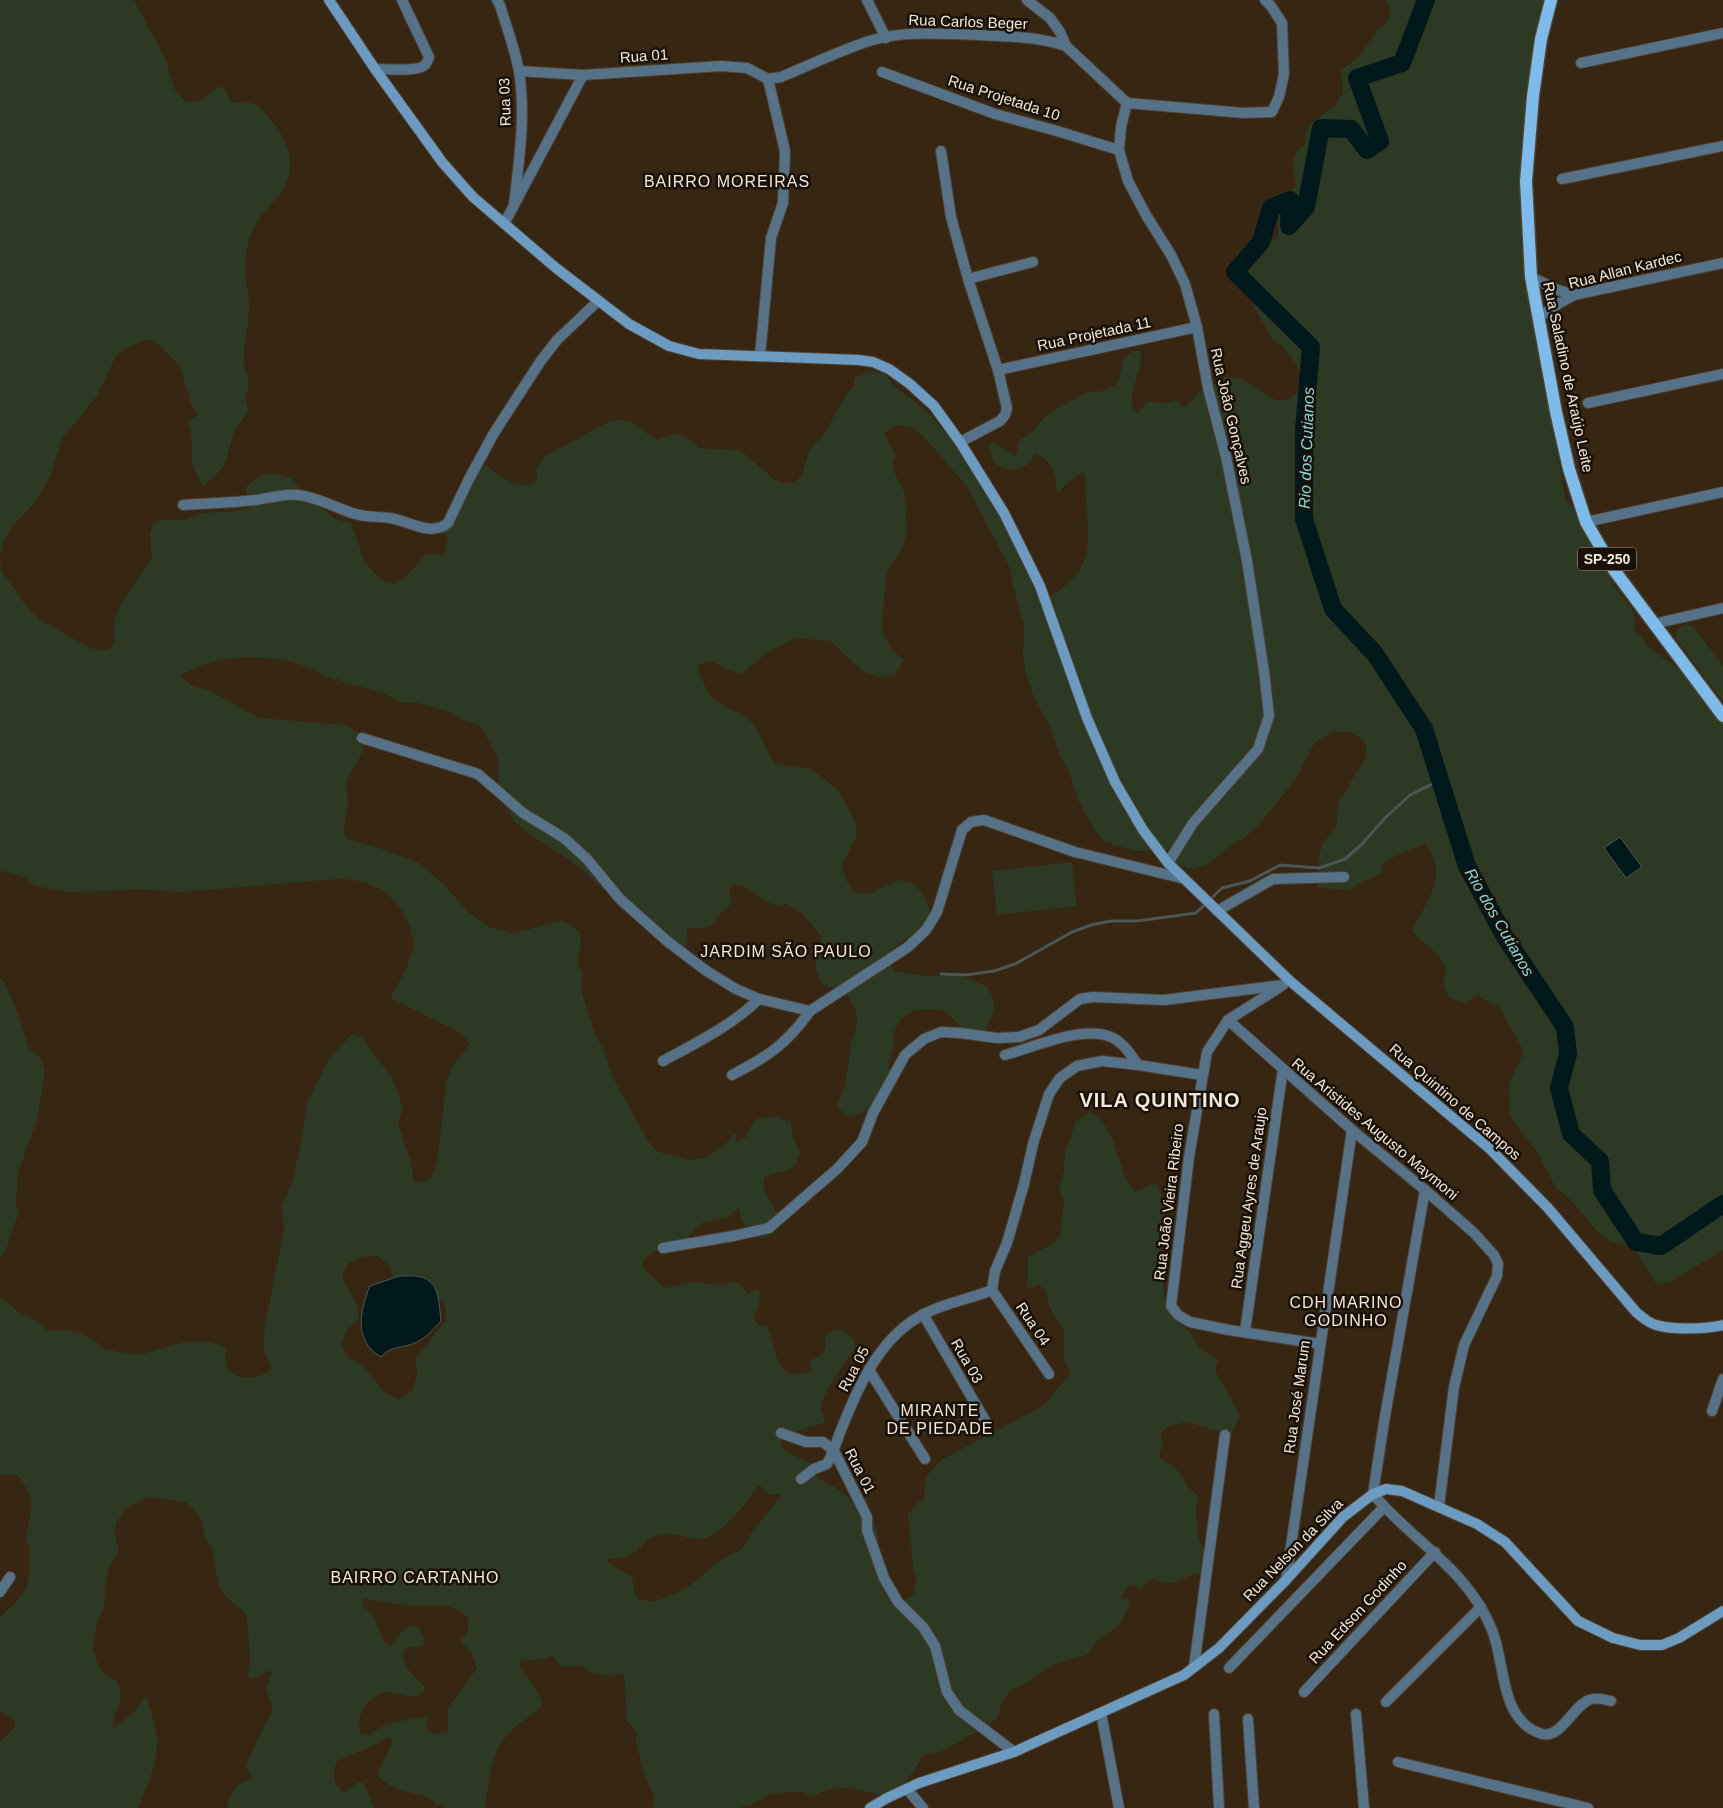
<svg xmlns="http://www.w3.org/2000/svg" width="1723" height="1808" font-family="Arial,sans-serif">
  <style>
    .green { fill: #2c3923; fill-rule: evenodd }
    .water { fill: #02191b; stroke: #4b5755 }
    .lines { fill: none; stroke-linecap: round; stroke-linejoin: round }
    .stream { stroke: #4b5755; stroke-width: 3 }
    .river { stroke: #02191b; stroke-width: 18 }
    .street-casing { stroke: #51412e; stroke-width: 12 }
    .secondary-casing { stroke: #51412e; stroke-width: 12 }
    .primary-casing { stroke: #51412e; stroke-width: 15 }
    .street { stroke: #557289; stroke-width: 10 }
    .secondary { stroke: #6b9bc0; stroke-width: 10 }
    .primary { stroke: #7cbbea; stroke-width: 12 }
    .labels { text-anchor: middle; stroke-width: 5; stroke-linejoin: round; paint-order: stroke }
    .shield { fill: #191108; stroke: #b2a89c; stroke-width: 1 }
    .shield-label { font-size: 14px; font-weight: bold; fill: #f4e8dc }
    .street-label { font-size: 15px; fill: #f4e8dc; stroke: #191108 }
    .neighbourhood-label { font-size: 16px; letter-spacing: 1px; fill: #f4e8dc; stroke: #191108 }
    .water-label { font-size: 16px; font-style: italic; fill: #87d8e1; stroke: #191108 }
    .district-label { font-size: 20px; font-weight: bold; letter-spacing: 1px; fill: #f4e8dc; stroke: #191108 }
  </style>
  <rect width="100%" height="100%" fill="#372612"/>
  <g class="green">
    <path d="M0,0H134L166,60L175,91L187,102L202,100L217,87H221L226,91L232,103C253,99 257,104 270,119C290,142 299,169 279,195C273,203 265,210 260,218C253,227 249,239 247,249C242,269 247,283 249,302C250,322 243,343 244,363C244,369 248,375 249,381C250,393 241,393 249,410L234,432L225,464L215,476L204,486C184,462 197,449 188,423L198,414L191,404L180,367L161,346L152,340H145L122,350L115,358L97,396L63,437L50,477L36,501L11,528L3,542L0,559L2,571L26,606L40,620L90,648L100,650L110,649L114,643V625L118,609L152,558L150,534L154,523C164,518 173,521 184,520C190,519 194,515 199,514C218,510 241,515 257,503L248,498L246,487L261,475L273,474L292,478L300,489L296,498L321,507L335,519L351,523L365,563L383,582L395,584L405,578L424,556L431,554L441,556L444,555L448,539L446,536L436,529L435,524L458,514C464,499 468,467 488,466C500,478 521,492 537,481L536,469L545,456L610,421C637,416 637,429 657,440C676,432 684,433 699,448L740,450L775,480L784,483H794L802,475L809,450L824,435L848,391L854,387V378L868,372L884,373L893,385L928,412L959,448L978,474L1048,597C1092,573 1090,548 1086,503C1085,493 1087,481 1083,472L1066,484L1057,495C1056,476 1054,459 1034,454C1033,456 1033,459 1031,461C1023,472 999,472 993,460C991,455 990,449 989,444L994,443L1016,456L1019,441L1033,431L1048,414L1085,393L1103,391L1115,386L1119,380L1123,359L1132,351H1140C1146,368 1121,398 1138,414C1152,393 1147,405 1166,403C1169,403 1174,401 1178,400L1182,407H1185L1201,390L1219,382L1226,376C1233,378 1243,379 1249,383C1275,398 1276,411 1305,388L1301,373L1292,358L1283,347L1271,337L1253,306L1252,291L1232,268L1237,252L1251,248L1267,246L1278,236V219L1283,201L1296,185C1293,169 1289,155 1305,145V133L1312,122L1335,106L1343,92L1341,70L1360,56L1377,30L1387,22L1390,14L1388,4L1385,0H1548L1524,138L1522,225L1526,281L1566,501L1574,507L1615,587L1633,611L1635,619L1634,631L1641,636L1648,647L1681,670L1723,712V1250L1672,1281L1657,1285L1631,1244L1625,1246L1609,1241L1597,1231L1568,1197L1556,1188L1538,1154L1510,1116L1509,1084L1524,1052L1499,1006L1482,999L1478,995L1465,1003L1449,998L1443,984L1446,969L1438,955L1412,932C1421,908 1442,888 1434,861C1433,855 1428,849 1425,843C1411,851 1392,854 1381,867V869H1384L1382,873L1357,884L1350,890L1318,888L1319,856L1323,843L1336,827L1338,802L1348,789L1351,781L1367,756L1365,741L1350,732H1333L1315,742L1296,779L1256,828L1245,837L1230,846L1207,865L1193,869L1177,865L1169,850L1136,851L1105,842L1095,831L1078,800L1069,772L1060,756L1051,728L1034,698L1025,669L1023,654L1024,626L1013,585L1011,570L966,485L924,437L912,428L897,425L884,433L896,455L892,462L894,472L905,493L907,532L903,547L887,571L882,623L884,635L893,651L904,660L895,675L880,677L864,672L830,641L795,638L764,655L742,674L726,669L711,661L697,665C702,681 707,696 722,704C732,711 744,712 752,723C761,735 767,751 775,764L811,769L837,789L855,821L857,836L842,865L846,880L855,893H871L899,880L915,884L924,897L930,911L925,927L897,945L887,957L894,971L926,976L959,975L987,986C998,1006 995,1011 985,1031L969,1034L945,1011L930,1009L916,1010L902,1018L894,1031V1047L889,1062V1078L876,1106L862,1113L846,1117L837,1105L844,1089L852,1039L857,1025L856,1010L848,996L821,983L815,968L821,936L801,912L785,903L782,906C759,905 749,881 732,885L729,891L732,903L723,911L710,927L687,929V944L684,949L635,917L570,860L532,836L515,822L500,798L498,787L499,771L497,756L480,725L465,721L450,712L418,703L399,702L386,694L340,681L338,678L335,680C325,677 317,671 308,667C270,653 214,653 180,676L192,686L208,690L260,718L344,725C356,729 364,735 364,749L346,782L348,801L344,831L346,838L385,850L417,862L444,884L467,911L491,928L515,933L560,921L571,925L580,932L581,943L578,961L582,975V992L595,1035L604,1050L613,1078L647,1139L656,1151L688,1160L704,1158L719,1149L730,1140L732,1133L736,1135V1141L739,1142L746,1137L752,1124L757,1119L779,1116L789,1122L790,1117L794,1141L800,1152C799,1156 798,1160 796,1164C789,1175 772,1169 764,1179C764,1184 764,1190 767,1195C777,1217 794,1224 763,1239C743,1231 744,1226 738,1207L726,1219C698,1220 698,1225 681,1246C663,1250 649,1247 642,1266L664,1288L695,1282L720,1285L735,1282L740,1284L748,1294L756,1289L759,1290L760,1299L754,1320L760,1326L767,1325L779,1364L788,1374L813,1372L809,1361C823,1356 827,1351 825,1337L828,1332L840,1329C849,1334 855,1337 855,1348C847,1360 821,1395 821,1408C821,1413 825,1417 824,1423L784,1435L781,1438C780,1453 797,1457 809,1462L813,1473L818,1478L836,1488L859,1506L870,1508L877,1531L883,1578L897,1603L913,1595L917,1579L913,1565L908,1514L918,1502L925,1499C923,1479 927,1473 941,1460L1041,1407L1052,1396L1070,1373L1064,1360V1331L1050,1308L1045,1290L1039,1285L1031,1288L1027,1287L1028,1259L1030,1256L1049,1246L1060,1236L1064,1201L1059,1187L1064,1171L1065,1154L1076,1121L1091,1112L1103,1122L1112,1138L1126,1180L1135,1191L1157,1183L1164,1205V1219L1158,1255L1162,1272L1164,1296L1174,1318L1192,1334L1199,1348L1218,1360L1215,1370L1240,1416L1231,1435L1187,1422L1169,1426L1160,1434L1163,1443L1159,1457C1164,1462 1172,1464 1176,1469C1186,1480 1183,1486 1198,1495L1196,1510L1199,1541L1212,1558L1203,1574C1186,1574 1191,1577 1177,1582C1168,1585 1158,1581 1149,1579L1142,1590L1133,1585L1127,1587L1121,1599H1129L1130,1604L1120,1624L1095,1643L1088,1654L1056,1664L1035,1676L1030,1681L1012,1689L1002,1701L998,1717L986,1727L940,1752L925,1754C916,1765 908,1784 895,1791C881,1799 865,1790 849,1788C837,1787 822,1791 812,1797L803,1792H786L768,1795L752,1804L738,1808H653L654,1796L643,1772L636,1741L637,1733L627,1720L624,1674L610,1676L590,1672L580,1666L562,1667L552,1656L543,1659L520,1661L519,1666C528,1678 541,1691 542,1706C532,1717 524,1719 514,1728C491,1749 489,1779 485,1808H446L442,1804L436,1805L434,1801L424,1796L396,1789L379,1778C376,1765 391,1753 392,1740L389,1737L361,1751L337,1761C332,1771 333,1787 344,1792L359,1782L364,1783L374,1808H227C231,1790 235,1783 253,1778L246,1766L254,1746L273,1709L266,1689L272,1672L268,1671L253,1679L248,1677L250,1660L247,1617L243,1611L228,1599L219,1586L212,1549L205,1538L202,1522L195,1511L186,1502L148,1497L126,1508L116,1523L115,1534L119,1550L108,1570L105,1586V1603L96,1628L93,1647L98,1665L104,1673L116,1681L120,1688V1701L115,1714L113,1729L136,1710L146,1695C150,1711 158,1728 157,1745C156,1767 146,1788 138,1808H0V1742L16,1726L14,1720L0,1712V1617C32,1588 30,1587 29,1545H26C27,1514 41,1503 17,1475H0V1297L21,1314L38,1321L47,1331C65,1328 91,1333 103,1348C115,1351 129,1355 142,1354C149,1353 157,1349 165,1347C182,1341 210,1338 226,1348C226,1353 225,1359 226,1364C231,1383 260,1380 271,1369L263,1348L265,1325L284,1230L282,1206L294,1177L308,1101L329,1059L352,1034L363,1037L372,1052L392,1077L403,1108L398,1124L412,1166L414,1182L430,1180L437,1163L446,1084L451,1068L470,1044L461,1033L390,998C398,982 412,964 413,945C414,924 395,895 376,887C363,881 352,879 338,879L183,892L129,889L117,891L68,892L36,886L30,883L26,877C16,877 9,871 0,871ZM377,1256L389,1265L394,1279L430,1299L445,1302L446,1320L416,1358L417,1376L412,1391L399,1399L385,1393L364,1367L346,1356L342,1344L347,1330L359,1319L357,1304L342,1277L348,1263L362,1257ZM759,1485L769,1494H781V1496L752,1532L741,1550L719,1561L690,1586L674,1594L653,1602L638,1599L635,1594L632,1576L616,1568L606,1560C614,1558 625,1558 632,1554C643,1548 644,1538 660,1535C677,1532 683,1538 698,1539C719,1541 747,1501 759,1485ZM363,1598C378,1601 394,1604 409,1605C434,1607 448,1598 468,1618V1632L460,1640L472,1654L477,1668L448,1708V1732L436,1734L427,1730V1716L386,1724L369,1735H362C351,1717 372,1692 389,1692C397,1692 405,1697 413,1696C419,1696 422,1692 426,1688C417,1680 394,1659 407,1647H419L424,1645C424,1637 422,1630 415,1625C404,1627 398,1636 392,1644L388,1645L382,1639L375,1619L363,1605Z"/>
    <polygon points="1684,624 1694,627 1723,666 1723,701 1676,638 1676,631"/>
    <polygon points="1072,862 1077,906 997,915 992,871"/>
    <path d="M0,977L5,984L15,1006L29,1049L41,1058L45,1072L38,1117L18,1172L16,1205L19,1214C10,1228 11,1246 0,1259Z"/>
  </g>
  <g class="water">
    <polygon points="1620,837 1642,867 1626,878 1604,848"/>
    <path d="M399,1276C407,1276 417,1275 424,1278C440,1284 439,1306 441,1321C432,1331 423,1341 409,1345C398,1348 390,1347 381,1357C353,1341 360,1310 370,1286Z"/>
  </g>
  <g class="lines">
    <polyline class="stream" points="941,974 966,975 994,971 1015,964 1072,932 1091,925 1111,921 1137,921 1196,913 1222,888 1250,881 1280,865 1319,868 1345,859 1361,845 1386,817 1410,795 1432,784 1441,782"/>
    <polyline class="river" points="1426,0 1402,63 1357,78 1380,141 1367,150 1351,129 1321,128 1306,207 1289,226 1290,200 1271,208 1261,242 1235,272 1311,347 1304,429 1304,519 1333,609 1375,654 1424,729 1467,866 1505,937 1565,1027 1568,1054 1559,1088 1571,1134 1600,1161 1602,1190 1636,1242 1661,1246 1723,1204"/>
    <g class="street-casing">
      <g id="street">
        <path d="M497,0L500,5C506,26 515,49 519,71C526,115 519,161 514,205"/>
        <polyline points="867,0 886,38"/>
        <polyline points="1027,0 1050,18 1060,32 1066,46 1127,103"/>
        <polyline points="1581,63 1723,33"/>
        <path d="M375,69C386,69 418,72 425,65C427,63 428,60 429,57L402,0"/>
        <polyline points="519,71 583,75 721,66 747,68 768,79"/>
        <polyline points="882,72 995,114 1057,131 1119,150"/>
        <polyline points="1127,103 1121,127 1119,150 1128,181 1146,215 1171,255 1185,284 1197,327 1208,388 1226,457 1247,561 1264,671 1269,716 1258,749 1193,823 1168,863"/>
        <polyline points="1127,103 1244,113 1272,112 1279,97 1284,74 1282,23 1271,6 1265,0"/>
        <polyline points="941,151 951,217 968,279 998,370 1007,408 1005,415 1000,421 960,442"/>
        <polyline points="1562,179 1723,146"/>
        <polyline points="504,224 583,75"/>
        <polyline points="1531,277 1558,290 1574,295"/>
        <polyline points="968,279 1033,262"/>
        <polyline points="1539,317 1558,304 1574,295 1723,263"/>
        <path d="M760,356L771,238L783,203L785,151L768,79L781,77C810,65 839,51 869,41C904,30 943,34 979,35C1008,37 1038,36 1066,46"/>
        <polyline points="998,370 1197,327"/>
        <polyline points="1588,403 1723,374"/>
        <path d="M183,505C207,503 232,503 256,500C270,498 284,493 298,495C317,497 334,507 352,513C365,518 377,516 390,518C409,521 431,537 448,523L469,479L494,433L540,362L557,340L598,301"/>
        <polyline points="1586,522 1723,492"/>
        <polyline points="1653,624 1723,608"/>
        <polyline points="362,738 478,774 523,813 564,838 587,859 620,899 667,941 705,970 736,989 759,999 810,1011 908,947 926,930 937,912 962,830 971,822 984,820 1075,852 1181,878"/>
        <polyline points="1217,911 1273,879 1344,877"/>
        <polyline points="1280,987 1228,1020 1207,1052 1189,1157 1171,1306 1178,1315 1190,1322 1229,1330 1320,1344"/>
        <polyline points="1228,1020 1352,1130 1425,1190 1474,1233 1494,1255 1498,1264 1497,1276 1464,1345 1454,1387 1439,1506"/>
        <path d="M1005,1055C1034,1047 1083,1025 1111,1037C1123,1042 1131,1055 1138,1065"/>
        <path d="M663,1061C696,1043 731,1026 759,999"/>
        <path d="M732,1075C767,1057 787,1044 810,1011"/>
        <path d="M1425,1190L1384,1422L1373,1494C1413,1542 1467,1568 1492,1630C1506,1664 1499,1721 1542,1734C1561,1739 1573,1706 1589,1700C1596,1697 1604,1699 1611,1701"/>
        <polyline points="663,1248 733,1236 769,1228 837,1169 862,1142 873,1113 905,1055 924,1039 941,1032 960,1033 997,1038 1019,1037 1039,1030 1080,999 1093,997 1164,1000 1283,985"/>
        <polyline points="992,1290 995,1271 1007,1243 1024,1184 1033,1144 1040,1122 1049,1094 1060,1078 1077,1066 1102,1061 1138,1065 1202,1075"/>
        <polyline points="992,1290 1049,1374"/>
        <polyline points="923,1314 986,1422"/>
        <polyline points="1245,1331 1283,1069"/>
        <polyline points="869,1370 925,1459"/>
        <polyline points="1712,1411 1723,1379"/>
        <polyline points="781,1433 806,1442 823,1442 834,1451 867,1517 867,1530 884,1578 898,1602 923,1627 935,1646 947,1692 959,1710 1014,1752"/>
        <path d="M801,1479L814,1469L827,1464C834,1452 837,1439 843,1425C860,1383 881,1336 924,1314C945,1303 970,1299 992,1290"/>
        <polyline points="1286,1580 1352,1130"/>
        <polyline points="0,1592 10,1577"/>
        <polyline points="1194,1667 1225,1435"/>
        <polyline points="1229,1668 1384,1507"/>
        <polyline points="1304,1692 1435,1552"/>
        <polyline points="1386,1702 1481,1607"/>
        <polyline points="1101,1713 1119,1808"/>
        <polyline points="1214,1714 1219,1808"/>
        <polyline points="1356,1714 1364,1808"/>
        <polyline points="1248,1719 1254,1808"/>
        <polyline points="1398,1762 1588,1808"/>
        <polyline points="907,1789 923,1808"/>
      </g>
    </g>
    <g class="secondary-casing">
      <g id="secondary">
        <path d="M329,0L375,69L442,162L473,197L556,268L629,324L669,346L699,354L859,360L873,362L889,369L910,384L934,406L960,442L1004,513L1040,586L1087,718L1115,782L1143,830L1168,863L1290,981L1490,1149L1548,1208L1636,1312C1642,1317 1648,1323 1656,1325C1671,1330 1708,1329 1723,1325"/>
        <polyline points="870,1808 887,1798 919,1783 1014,1752 1184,1675 1219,1648 1286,1580 1343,1517 1373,1494 1386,1489 1402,1491 1477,1524 1505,1542 1578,1621 1613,1638 1640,1645 1662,1645 1679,1638 1723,1611"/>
      </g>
    </g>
    <g class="primary-casing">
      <polyline id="primary" points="1551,0 1541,39 1533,96 1526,181 1531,277 1556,412 1569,469 1586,522 1614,570 1723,716"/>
    </g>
    <use href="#street" class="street"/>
    <use href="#secondary" class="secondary"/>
    <use href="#primary" class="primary"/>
  </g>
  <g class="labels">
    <rect class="shield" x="1578" y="547.5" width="58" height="23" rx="4"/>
    <g class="shield-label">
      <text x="1607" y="564">SP-250</text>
    </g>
    <g class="street-label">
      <text transform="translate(968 22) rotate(2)" y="5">Rua Carlos Beger</text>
      <text transform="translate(644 56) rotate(-4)" y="5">Rua 01</text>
      <text transform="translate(1004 98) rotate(18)" y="5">Rua Projetada 10</text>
      <text transform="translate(505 102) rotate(-92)" y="5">Rua 03</text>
      <text transform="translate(1625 270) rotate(-14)" y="5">Rua Allan Kardec</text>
      <text transform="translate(1094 334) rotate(-12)" y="5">Rua Projetada 11</text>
      <text transform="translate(1568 377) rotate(78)" y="5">Rua Saladino de Araújo Leite</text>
      <text transform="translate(1231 416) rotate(77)" y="5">Rua João Gonçalves</text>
      <text transform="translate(1455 1102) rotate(41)" y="5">Rua Quintino de Campos</text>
      <text transform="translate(1375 1129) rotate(40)" y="5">Rua Aristides Augusto Maymoni</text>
      <text transform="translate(1249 1198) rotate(-82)" y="5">Rua Aggeu Ayres de Araujo</text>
      <text transform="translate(1169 1202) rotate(-83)" y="5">Rua João Vieira Ribeiro</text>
      <text transform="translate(1033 1324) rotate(56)" y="5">Rua 04</text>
      <text transform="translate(967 1361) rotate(60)" y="5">Rua 03</text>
      <text transform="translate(854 1369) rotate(-62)" y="5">Rua 05</text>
      <text transform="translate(1297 1397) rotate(-82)" y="5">Rua José Marum</text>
      <text transform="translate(860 1471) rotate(63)" y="5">Rua 01</text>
      <text transform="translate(1293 1550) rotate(-46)" y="5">Rua Nelson da Silva</text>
      <text transform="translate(1358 1612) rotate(-47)" y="5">Rua Edson Godinho</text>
    </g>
    <g class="neighbourhood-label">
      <text x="727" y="187">BAIRRO MOREIRAS</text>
      <text x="786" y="957">JARDIM SÃO PAULO</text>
      <text x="1346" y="1308">CDH MARINO<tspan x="1346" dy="18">GODINHO</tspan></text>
      <text x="940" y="1416">MIRANTE<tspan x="940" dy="18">DE PIEDADE</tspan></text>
      <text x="415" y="1583">BAIRRO CARTANHO</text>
    </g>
    <g class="water-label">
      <text transform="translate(1306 448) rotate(-88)" y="6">Rio dos Cutianos</text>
      <text transform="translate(1500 922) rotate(60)" y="6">Rio dos Cutianos</text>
    </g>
    <g class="district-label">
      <text x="1160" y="1107">VILA QUINTINO</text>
    </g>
  </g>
</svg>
